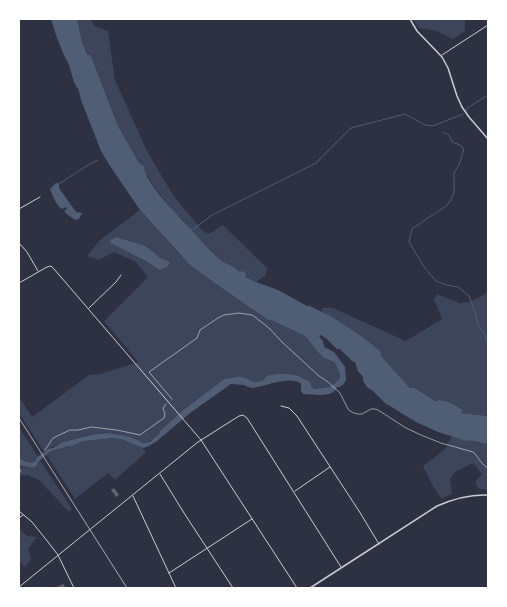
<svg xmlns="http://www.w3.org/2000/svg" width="507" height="607" font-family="Poppins,sans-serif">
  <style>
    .green { fill: #3c4559 }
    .water { fill: #4f5d75 }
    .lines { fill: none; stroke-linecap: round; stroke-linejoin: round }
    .stream { stroke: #4f5d75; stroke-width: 1 }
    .building { fill: #626471 }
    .path { stroke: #fff; stroke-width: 0.5 }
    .minor { stroke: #caccd0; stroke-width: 1 }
    .tertiary { stroke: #caccd0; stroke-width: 1.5 }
    .rail { stroke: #abadb3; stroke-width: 1 }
  </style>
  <rect width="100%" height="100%" fill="#2d3142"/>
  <g class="green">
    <polygon points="77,19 91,19 94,26 108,31 115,80 148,153 173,195 202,230 209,234 223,225 267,268 266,275 256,282 245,277 236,268 223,262 199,239 183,220 173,211 153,185 118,126 91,56 87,54 82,42"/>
    <polygon points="413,19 467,19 465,22 465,31 453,39 437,31 419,28"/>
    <path d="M140,210L182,257L216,284L268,320H271L301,334L306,337L317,351L324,358L334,362L336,365L340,373V378L334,384L329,387L314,389C311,386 308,382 305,380C296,376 278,372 268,376C263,378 265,381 257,382C252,382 248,379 243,378C236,376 231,379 224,379L182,411L160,431V433C157,436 152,441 148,442C138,444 119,435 109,433C94,431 56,443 44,452L19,413V397L32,417L89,375L100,374L138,362L104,321L148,277L136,262L114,252L99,260L87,256L100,240Z"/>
    <path d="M488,292V416L461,413L463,410C454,405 445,398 435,401L415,388H410L381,356L372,345L363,337L322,312V308H333L406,341L442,319L434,299L437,294L460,303L470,302Z"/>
    <path d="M19,427L38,457L36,458L37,460C30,465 25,462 19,458Z"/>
    <polygon points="452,436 466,441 469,440 479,443 487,444 488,443 488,490 479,489 475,482 482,474 473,463 455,472 450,479 452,494 442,499 434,488 423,466 444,450"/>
    <path d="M111,438L121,439L143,448L146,452L115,480L108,473L75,499L46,454C51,451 55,451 61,449C67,447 73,444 79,442C89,439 101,439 111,438Z"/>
    <polygon points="40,460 72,509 69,512 39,480 28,475 19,476 19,465 30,467 37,465"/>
    <polygon points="19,528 27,536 37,537 28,549 31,559 25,567 19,560"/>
  </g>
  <g class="water">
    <path d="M51,19H77L82,42L87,54L91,56L118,126L140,164L144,166C145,182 172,209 183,221C196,234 207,249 222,261C224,263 228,264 230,265C234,267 237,269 240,272L244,271L246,275L245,277L256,282L278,290L307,306H310L332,317L363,337L381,352V356L410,388H415L435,401C445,398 454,405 463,410L461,413L488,416V443L487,444C480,443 472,439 466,441L438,432L416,422L385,403L373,391L367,387L363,381V377L358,371L355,362L352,361L340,349H337L328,340L321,335L319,336L323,341L324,347L334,352L345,367L346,380L343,385L339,387H337C336,389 335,391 333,392C326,397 312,394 303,394L301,391V384C291,375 266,386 253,388L248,387L244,385L231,384L190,413L157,441L149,446L143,448L121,439L111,438L84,441L78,443L72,446H68L60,449L55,450L48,453L39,461L37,465L35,467H30L19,465V458C25,462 30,465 37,460L36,458L48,449L53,448L61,443L78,438L95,434L108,433L125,436L133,438L143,443L150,442L160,433V431L182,411L224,379C231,379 236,376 243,377C248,378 251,382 257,382C265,381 263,379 267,376C273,373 289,374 295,375C300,376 304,380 309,381L311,385V386L314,389L329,387L334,384L340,378V373L336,365L334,362L324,358L317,351L306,337L301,334L271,320H268L216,284L189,264L140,210L110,166L101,151L81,100L79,91L74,82L69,65L63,53L57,38Z"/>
    <path d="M56,183H58L59,185V188L76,212L82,213L79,219L75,220L68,215L64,211L67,209L66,207L62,209C55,204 53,196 50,189Z"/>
    <path d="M116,237L145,246L152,251L160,258L166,260L170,263L167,267L160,270C154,267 150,263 144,260C132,254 121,248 109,242Z"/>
  </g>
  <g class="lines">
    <g class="stream">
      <polyline points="467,111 466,109 488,95"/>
      <polyline points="443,132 449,135 452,142 460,145 464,149 459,165 454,173 454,191 452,198 448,204 442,209 428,218 412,229 409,242 424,267 436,281 446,285 458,287 469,296 476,315 478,325 485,335 486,341 488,343"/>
      <polyline points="59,184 88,165 98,160"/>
      <polyline points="191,230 195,228 212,215 316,163 351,128 405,114 425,125 433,126 463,114"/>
    </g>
  </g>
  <g class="building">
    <polygon points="114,488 119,495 116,497 111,490"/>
    <polygon points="64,584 65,588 54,588"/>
  </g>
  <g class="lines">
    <g class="path">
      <path d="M172,399L149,372L197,338L200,330L218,318L224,315L239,313L252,315L255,317L269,328L282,342L319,376L328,382L340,393L348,409L350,411L354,413L358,414H362L371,409H375L378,410L406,428L421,435L441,443L473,452C479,457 481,465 488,468"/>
      <polyline points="45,450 53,438 70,430 78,430 91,427 117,430 140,435 164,418 165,414 163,408 166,404"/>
      <polyline points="19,474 21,470"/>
    </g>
    <g class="minor">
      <polyline points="442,55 488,25"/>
      <polyline points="19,209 40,197"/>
      <polyline points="19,243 27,252 38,271"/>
      <polyline points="19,283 47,267 51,266 54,269 201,440 297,588"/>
      <polyline points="89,308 116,282 121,275"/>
      <polyline points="281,406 289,408 297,416 359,511 379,544"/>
      <polyline points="160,474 184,513 233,588"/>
      <polyline points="295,491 330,467"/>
      <polyline points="133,496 176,588"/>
      <polyline points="19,511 32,522 48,542 58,555 74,588"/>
      <polyline points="19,518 23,515"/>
      <polyline points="169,573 252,519"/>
      <polyline points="19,587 198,442 239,416 243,415 247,418 341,567"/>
    </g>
    <g class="tertiary">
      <polyline points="410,19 417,31 442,57 448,68 457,96 462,107 469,117 488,139"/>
      <path d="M310,588L437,506C453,499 469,494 488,495"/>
    </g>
    <polyline class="rail" points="19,418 127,588"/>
  </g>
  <rect width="507" height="607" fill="none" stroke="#ffffff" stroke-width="40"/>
</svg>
